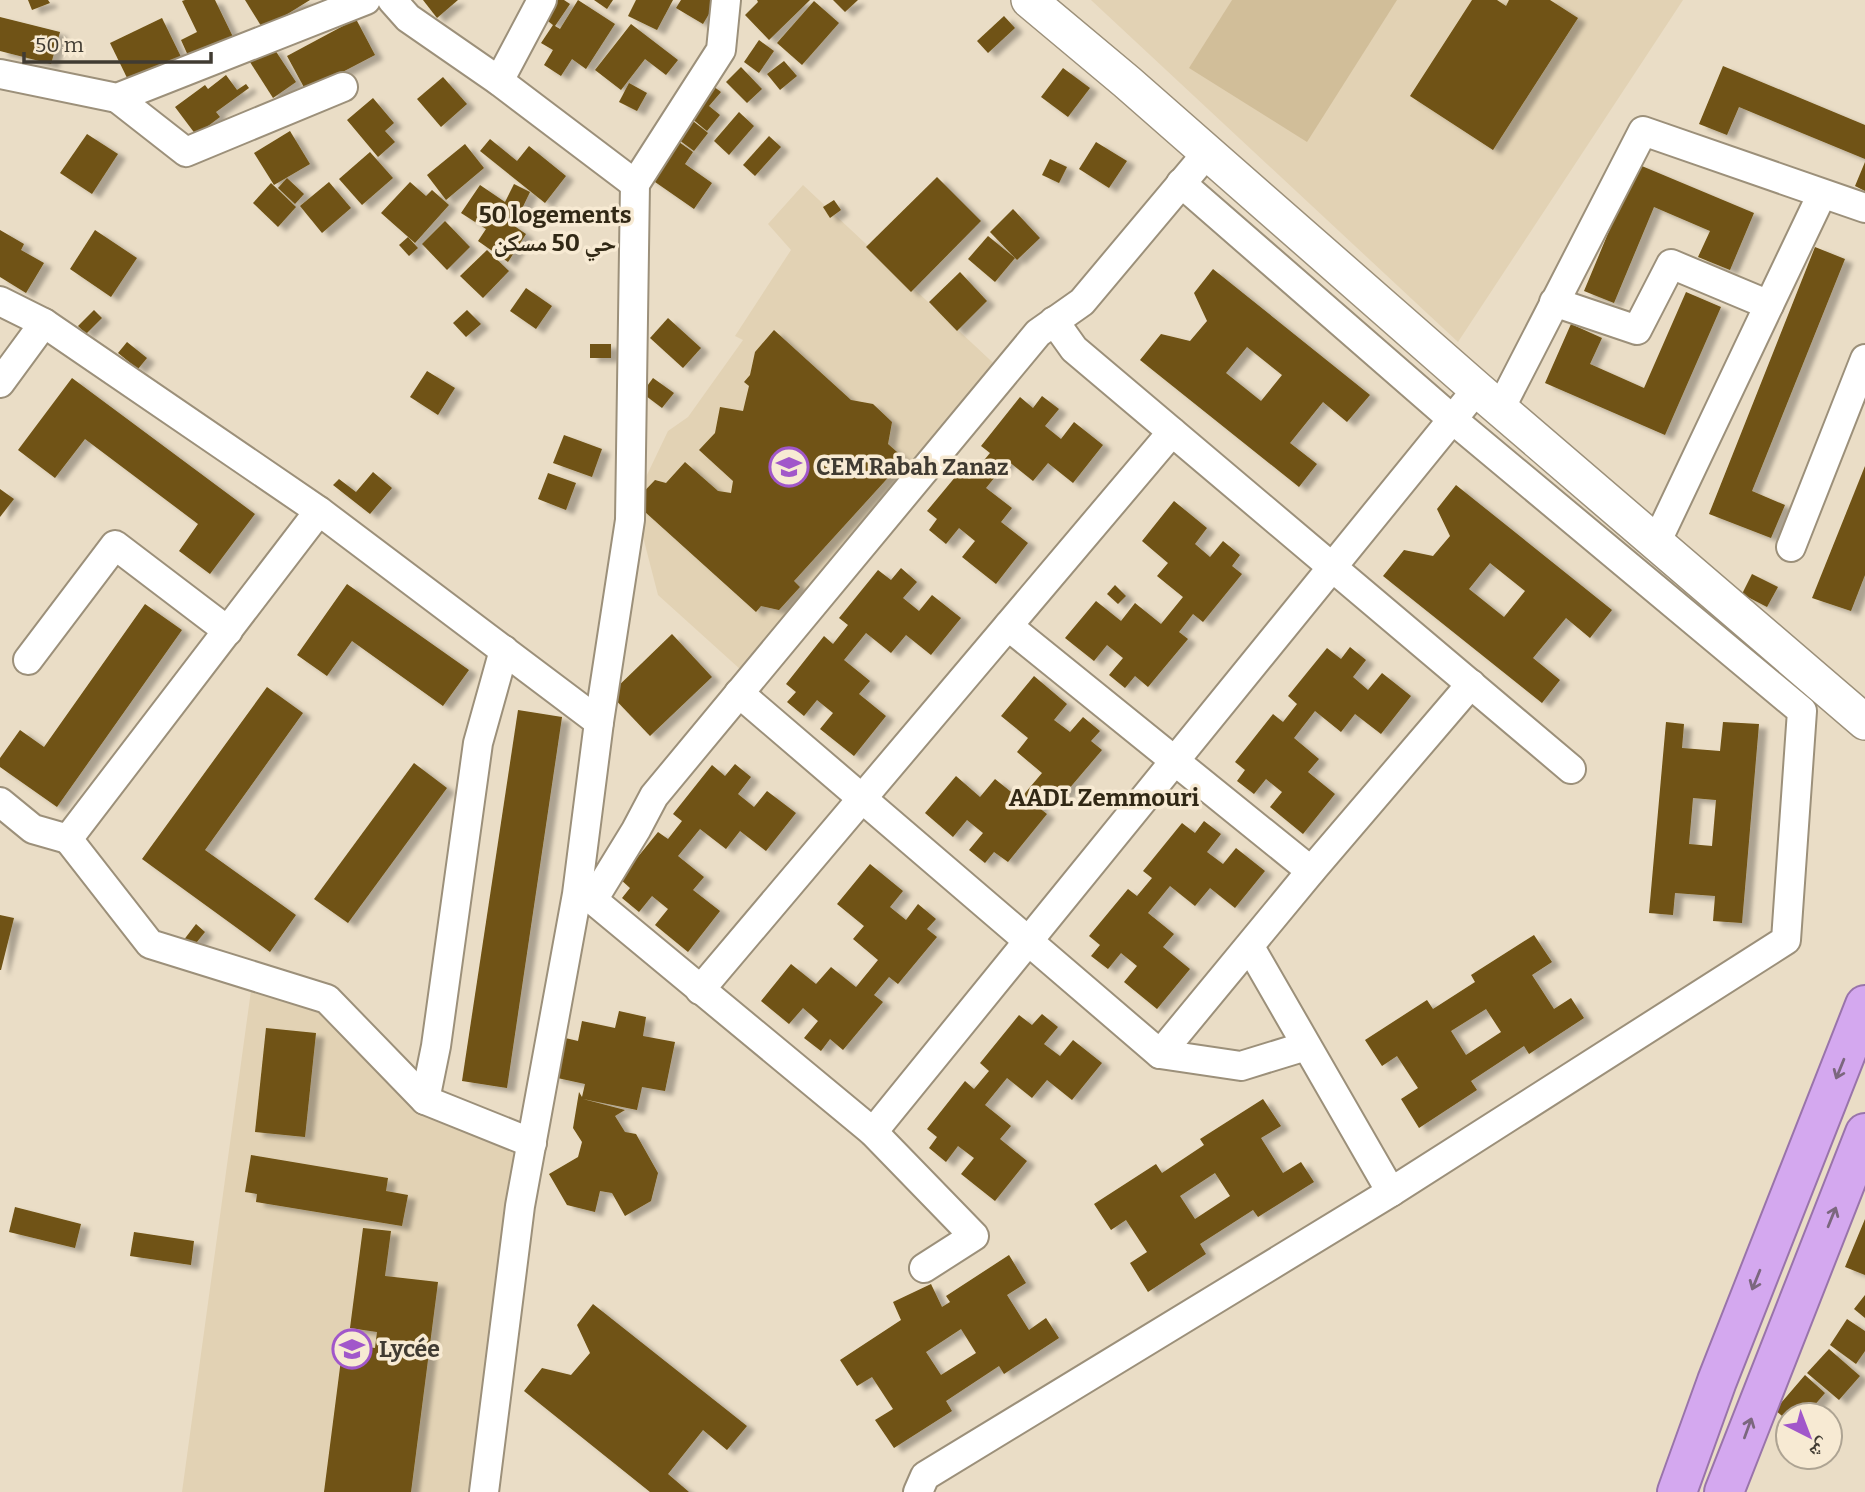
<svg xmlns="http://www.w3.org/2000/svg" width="1865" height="1492" font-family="Bitter,'Noto Naskh Arabic',serif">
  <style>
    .built { fill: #e2d2b4 }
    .green { fill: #d1be99 }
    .building { fill: #6f5213; fill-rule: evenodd; filter: url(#shadow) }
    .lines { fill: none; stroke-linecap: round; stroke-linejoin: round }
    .minor-casing { stroke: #9c907a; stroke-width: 32 }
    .tertiary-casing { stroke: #9c907a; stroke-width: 38 }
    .trunk-casing { stroke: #9974aa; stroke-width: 42 }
    .minor { stroke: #fff; stroke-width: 28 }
    .tertiary { stroke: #fff; stroke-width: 35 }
    .trunk { stroke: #d4a8ef; stroke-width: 38 }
    .oneway { stroke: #7b677e }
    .labels { text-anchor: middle; stroke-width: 7; stroke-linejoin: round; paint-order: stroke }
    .poi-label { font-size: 23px; font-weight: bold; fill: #403b32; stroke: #f7ead3; text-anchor: start }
    .neighbourhood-label { font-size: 24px; font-weight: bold; fill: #312815; stroke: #f7ead3 }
  </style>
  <defs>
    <filter id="shadow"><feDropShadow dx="8" dy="4.5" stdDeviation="2" flood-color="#0004"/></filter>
  </defs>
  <rect width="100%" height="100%" fill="#eaddc6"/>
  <g class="built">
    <polygon points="1091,0 1683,0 1458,342"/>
    <polygon points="803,185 1004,373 751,679 658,595 634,502 668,431 688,417 743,340 735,336 791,250 768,224"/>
    <polygon points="253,976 327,999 425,1100 532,1143 484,1492 182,1492"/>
  </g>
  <polygon class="green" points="1232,0 1397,0 1307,142 1189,68"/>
  <g class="building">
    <polygon points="28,0 48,0 50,3 32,10"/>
    <polygon points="185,0 215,0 234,39 190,60 181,40 197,32 182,1"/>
    <polygon points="245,0 310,0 263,29"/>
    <polygon points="423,0 458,0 437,18"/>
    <polygon points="549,0 564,0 570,4 555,26 560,29 578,0 615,24 586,69 572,59 561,76 544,65 553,50 541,43 553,25 539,14"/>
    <polygon points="594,0 613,0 607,9"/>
    <polygon points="636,0 673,0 657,30 628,16"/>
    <polygon points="681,0 713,0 716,2 703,24 676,8"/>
    <polygon points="757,0 810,0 769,40 745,15 758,2"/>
    <polygon points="833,0 858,0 845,12"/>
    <polygon points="1472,0 1497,0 1506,6 1509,0 1550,0 1578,18 1493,150 1410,96"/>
    <polygon points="814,1 839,23 802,65 777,43"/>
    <polygon points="1004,16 1015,28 988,53 977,41"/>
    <polygon points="0,17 60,32 51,64 0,51"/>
    <polygon points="162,18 184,63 132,88 110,43"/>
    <polygon points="356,19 375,55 306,91 287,56"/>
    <polygon points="631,24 678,60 666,75 645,59 621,90 595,70"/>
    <polygon points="759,40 774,51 759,73 744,62"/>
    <polygon points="273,47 296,82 273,98 250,62"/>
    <polygon points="784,61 797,76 780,90 767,74"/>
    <polygon points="1723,66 1865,125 1865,159 1739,107 1727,135 1699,124"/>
    <polygon points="741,67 762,89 747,103 726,82"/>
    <polygon points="1063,68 1090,88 1068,117 1041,97"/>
    <polygon points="226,75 237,90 246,84 249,88 216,112 220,117 196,135 175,107 205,85 208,89"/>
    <polygon points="443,77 467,104 441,127 417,99"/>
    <polygon points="629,83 647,93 637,111 619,102"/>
    <polygon points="709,83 721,92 709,106 720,115 707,131 685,113"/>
    <polygon points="373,98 394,123 385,131 395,142 378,157 347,120"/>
    <polygon points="739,112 754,126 729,155 714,141"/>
    <polygon points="693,121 708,133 694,151 679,140"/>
    <polygon points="290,131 310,164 274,185 254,153"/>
    <polygon points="87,134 118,154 92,194 60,173"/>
    <polygon points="769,136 781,147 755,176 743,165"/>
    <polygon points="672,137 693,152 685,164 712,183 694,209 645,175"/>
    <polygon points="490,139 517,161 529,146 566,176 545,203 480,151"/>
    <polygon points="1096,142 1127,161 1109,188 1079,169"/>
    <polygon points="465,144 484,168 446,200 427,175"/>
    <polygon points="370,152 393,178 362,205 339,179"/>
    <polygon points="1050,159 1067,167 1059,183 1042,175"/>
    <polygon points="1865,162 1865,191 1855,186"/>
    <polygon points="1637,164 1754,213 1730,270 1698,257 1710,231 1654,207 1614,303 1584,291"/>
    <polygon points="937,177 981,221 911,292 866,247"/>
    <polygon points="287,178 304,194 295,204 278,188"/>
    <polygon points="329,182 351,208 322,233 300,206"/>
    <polygon points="410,182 426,196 432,190 449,205 415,243 381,213"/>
    <polygon points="271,183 296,207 278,227 253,203"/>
    <polygon points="514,184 530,192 516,221 498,213 497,214 526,234 508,262 478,241 486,229 461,213 480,185 505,202"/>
    <polygon points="834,200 841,210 830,218 823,207"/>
    <polygon points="1013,209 1040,238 1017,260 990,232"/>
    <polygon points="445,221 470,247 447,270 422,244"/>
    <polygon points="0,230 24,244 21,250 44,263 26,293 0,277"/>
    <polygon points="95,230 137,258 111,297 70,269"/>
    <polygon points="988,236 1015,258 995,282 968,259"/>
    <polygon points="408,237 418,248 409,256 399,245"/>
    <polygon points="1815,247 1845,259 1752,491 1785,505 1771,538 1709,514"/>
    <polygon points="487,250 509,271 483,298 460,276"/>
    <path d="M1213,269L1370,395L1347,422L1323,402L1290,443L1317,464L1299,487L1140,360L1161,334L1190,341L1207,321L1194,293ZM1247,347L1282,375L1261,401L1226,373Z"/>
    <polygon points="960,272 987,301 957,331 929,302"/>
    <polygon points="526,288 552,306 536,329 510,311"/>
    <polygon points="1686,292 1721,307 1665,435 1545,383 1571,324 1602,338 1590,364 1644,388"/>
    <polygon points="94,310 102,318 86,334 78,326"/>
    <polygon points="467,310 481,324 466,337 453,323"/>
    <polygon points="668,318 701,348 683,368 650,338"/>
    <polygon points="774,330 851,400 873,404 892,422 888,444 905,459 794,581 800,587 779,610 761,606 756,612 634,502 655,480 666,483 685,462 718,491 731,493 733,481 699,450 715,433 720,407 743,411 749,386 744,382 750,375 755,352"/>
    <polygon points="127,342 147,358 138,369 118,353"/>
    <rect x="590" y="344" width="21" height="14"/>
    <polygon points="427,371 455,388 438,415 410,397"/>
    <polygon points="72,378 255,514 210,574 179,551 198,524 85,439 55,478 18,450"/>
    <polygon points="653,378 674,393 662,408 642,393"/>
    <polygon points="1042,396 1059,409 1045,426 1061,439 1074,422 1103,445 1073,483 1048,463 1033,481 1008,461 986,488 1012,508 1001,522 1028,543 996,584 962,557 975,541 959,528 946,544 929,530 937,519 927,511 966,464 975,471 990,453 981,446 1020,397 1033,408"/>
    <polygon points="564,435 602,449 592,477 553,463"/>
    <polygon points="1865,466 1865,575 1851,611 1812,598"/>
    <polygon points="373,472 392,488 370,514 333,485 339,479 356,492"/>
    <polygon points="548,473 576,483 566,510 538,499"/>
    <path d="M1456,485L1612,610L1590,638L1566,618L1533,658L1560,680L1542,703L1383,576L1404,550L1433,556L1450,536L1437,509ZM1490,563L1525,591L1504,617L1469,589Z"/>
    <polygon points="0,489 14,499 0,517"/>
    <polygon points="1174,501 1207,528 1195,544 1210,557 1223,541 1240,555 1232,566 1242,574 1203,622 1193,614 1179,632 1188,639 1148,687 1135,676 1125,688 1109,675 1123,658 1107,645 1094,661 1065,638 1096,601 1121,621 1135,603 1161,624 1183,597 1157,576 1168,563 1142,541"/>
    <polygon points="901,568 917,582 903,598 919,611 932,595 961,618 931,655 906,635 891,653 866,633 844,660 870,681 859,694 886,716 854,756 820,729 833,713 817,700 804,716 787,702 796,692 786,684 824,636 833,644 848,625 839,618 878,570 891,580"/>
    <polygon points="1752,574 1778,587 1767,607 1742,594"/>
    <polygon points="347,584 469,670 443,706 352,641 327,676 297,655"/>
    <polygon points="1115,585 1126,596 1118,604 1107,594"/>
    <polygon points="145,604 182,630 57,807 0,767 0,758 20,730 44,747"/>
    <polygon points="672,634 712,677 650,736 610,694"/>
    <polygon points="1350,647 1366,660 1353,677 1368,690 1382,673 1411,696 1381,734 1355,714 1341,732 1315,711 1294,738 1319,759 1308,772 1335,794 1303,834 1270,807 1282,792 1266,779 1254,794 1237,781 1245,770 1235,762 1273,714 1283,722 1297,704 1288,696 1327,648 1341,659"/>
    <polygon points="1034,676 1067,704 1054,720 1070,732 1083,717 1100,731 1091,741 1102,750 1062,797 1053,789 1038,807 1047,814 1008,862 994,852 985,863 969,850 983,833 967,820 953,837 925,813 956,776 980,797 995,779 1020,799 1042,773 1017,752 1028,738 1001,716"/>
    <polygon points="267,687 303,713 205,850 296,915 270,952 142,859"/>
    <polygon points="518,710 562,717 507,1088 462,1081"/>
    <path d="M1666,722L1684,724L1682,748L1720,751L1723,722L1759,724L1742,923L1713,921L1715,896L1675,893L1673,915L1649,913ZM1693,798L1716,800L1712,846L1689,844Z"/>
    <polygon points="414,763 447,788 348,923 314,899"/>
    <polygon points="735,764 751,777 738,794 754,807 767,791 796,813 766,851 740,831 726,849 700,829 678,856 704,877 693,890 720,911 688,952 655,925 668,909 652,896 639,912 622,898 630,888 620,879 658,832 668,839 682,821 673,814 712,765 725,776"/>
    <polygon points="1204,821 1221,834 1207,852 1223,864 1236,848 1265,871 1235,908 1210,888 1195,906 1170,886 1148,913 1174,934 1163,947 1190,969 1157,1009 1124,982 1137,966 1121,953 1108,969 1091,956 1100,945 1089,936 1128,889 1137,896 1152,878 1143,871 1182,823 1195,833"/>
    <polygon points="870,864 903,891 890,907 906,920 918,904 936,919 927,929 937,937 898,984 889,977 874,995 883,1002 843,1050 830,1039 821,1051 804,1038 818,1021 803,1008 789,1024 761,1001 791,964 816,984 831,967 856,987 878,960 853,939 864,926 837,904"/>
    <polygon points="0,915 14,918 1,970 0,970"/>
    <polygon points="196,924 205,932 192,948 183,941"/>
    <path d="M1534,935L1552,962L1532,975L1554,1009L1571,998L1584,1018L1529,1054L1524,1046L1471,1081L1477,1090L1419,1128L1401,1099L1418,1088L1397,1056L1382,1066L1365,1040L1427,1000L1433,1009L1475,982L1471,975ZM1486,1009L1501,1032L1466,1055L1451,1031Z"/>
    <polygon points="619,1011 646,1017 643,1036 675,1042 665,1091 642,1087 637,1110 583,1099 625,1110 615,1116 625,1132 636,1134 658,1173 651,1201 625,1216 612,1193 600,1191 595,1212 567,1205 549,1174 578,1157 582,1142 573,1128 579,1092 582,1097 585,1084 553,1077 561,1037 578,1041 582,1021 615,1028"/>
    <polygon points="1042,1014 1058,1027 1044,1044 1060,1056 1073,1040 1102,1063 1072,1100 1047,1080 1032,1098 1007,1078 985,1105 1011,1126 1000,1139 1027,1161 995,1201 961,1174 974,1158 958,1146 946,1162 929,1148 937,1137 927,1129 965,1081 974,1089 989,1071 980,1063 1019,1015 1032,1025"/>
    <polygon points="266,1028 316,1033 305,1137 255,1132"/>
    <path d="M1263,1099L1281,1126L1261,1138L1283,1173L1301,1162L1314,1182L1258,1217L1253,1210L1200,1244L1206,1254L1148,1292L1130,1263L1147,1252L1126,1220L1111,1230L1094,1204L1156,1164L1162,1173L1204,1145L1200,1139ZM1215,1173L1230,1196L1195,1219L1180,1196Z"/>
    <polygon points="251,1155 388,1178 386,1191 408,1195 402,1226 256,1202 257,1194 245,1192"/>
    <polygon points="15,1207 81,1224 75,1248 9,1232"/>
    <polygon points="1865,1219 1865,1275 1845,1267"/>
    <polygon points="363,1228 391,1231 385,1276 438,1282 411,1492 324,1492 343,1344 375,1348 377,1332 350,1328"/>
    <polygon points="134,1232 194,1241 191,1265 130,1256"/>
    <path d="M1009,1255L1026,1283L1007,1295L1029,1330L1046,1318L1059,1338L1004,1374L999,1366L946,1401L952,1411L894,1448L875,1420L893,1409L872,1377L857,1386L840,1360L901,1320L893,1302L931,1284L942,1307L950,1302L946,1296ZM961,1329L976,1353L941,1375L926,1352Z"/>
    <polygon points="1865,1295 1865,1318 1854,1309"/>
    <polygon points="593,1304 747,1426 727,1450 703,1430 668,1474 689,1492 650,1492 524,1391 542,1368 571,1375 590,1353 577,1325"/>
    <polygon points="1847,1319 1865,1331 1865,1351 1856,1364 1830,1345"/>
    <polygon points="1829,1349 1860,1376 1839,1400 1807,1373"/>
    <polygon points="1805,1375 1825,1393 1806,1415 1788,1415 1788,1421 1775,1410"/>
  </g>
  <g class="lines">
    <g class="minor-casing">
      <g id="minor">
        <polyline points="392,0 408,18 499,81 635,184"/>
        <polyline points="0,74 117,98 366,0"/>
        <polyline points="499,81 542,0"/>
        <polyline points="117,98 186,152 343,87"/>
        <polyline points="0,301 44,323 319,511 599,722"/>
        <polyline points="1554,302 1637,330 1671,264 1769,305 1822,194"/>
        <polyline points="1054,321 1074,349 1571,769"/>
        <polyline points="0,383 44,323"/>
        <polyline points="1500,409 1643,131 1865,208"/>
        <polyline points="1656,543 1769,305"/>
        <polyline points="1791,547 1865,359"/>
        <polyline points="1008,626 1311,871"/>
        <polyline points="28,660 115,545 228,631"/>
        <polyline points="739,693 1160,1054 1311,871 1471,684"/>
        <polyline points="0,802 33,829 68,839 319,511"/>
        <polyline points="68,839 150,944 327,999 425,1100 532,1143"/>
        <polyline points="1250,947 1391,1192"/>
        <polyline points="700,990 1172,432"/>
        <polyline points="1160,1054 1241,1066 1306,1046"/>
        <polyline points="425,1100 436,1046 478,743 504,650"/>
        <polyline points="873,1132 1477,389"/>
        <polyline points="924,1268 974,1236 873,1132 593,900 636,830 654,796 1038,333 1082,302 1207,153"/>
        <polyline points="484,1492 520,1206 577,894 599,722 630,520 635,184 721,50 726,0"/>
        <polyline points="918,1492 925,1476 1391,1192 1786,940 1802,711 1452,419 1181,183"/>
      </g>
    </g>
    <g class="tertiary-casing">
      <polyline id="tertiary" points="1029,0 1127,82 1477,389 1865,722"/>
    </g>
    <g class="trunk-casing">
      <g id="trunk">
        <polyline points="1677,1492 1717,1381 1865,1005"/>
        <polyline points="1724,1492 1865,1133"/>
      </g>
    </g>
    <use href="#minor" class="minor"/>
    <use href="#tertiary" class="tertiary"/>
    <use href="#trunk" class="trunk"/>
  </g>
  <defs><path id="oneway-shaft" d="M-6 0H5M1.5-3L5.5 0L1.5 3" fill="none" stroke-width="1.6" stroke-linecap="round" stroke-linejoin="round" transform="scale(1.75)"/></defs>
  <g class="oneway">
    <use href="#oneway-shaft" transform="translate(1840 1069) rotate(112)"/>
    <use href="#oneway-shaft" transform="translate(1832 1217) rotate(-68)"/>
    <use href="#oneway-shaft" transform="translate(1756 1280) rotate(112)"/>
    <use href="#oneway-shaft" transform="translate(1748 1428) rotate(-70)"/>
  </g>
  <defs>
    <g id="school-ring" transform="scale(2.0125)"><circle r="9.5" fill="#f7ead3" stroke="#a157ca" stroke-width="1.5"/><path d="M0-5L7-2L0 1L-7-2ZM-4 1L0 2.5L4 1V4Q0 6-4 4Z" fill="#a157ca"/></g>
  </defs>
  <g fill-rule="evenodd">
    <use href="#school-ring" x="789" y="467"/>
    <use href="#school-ring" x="352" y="1349"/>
  </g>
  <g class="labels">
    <g class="poi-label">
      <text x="816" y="475">CEM Rabah Zanaz</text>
      <text x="379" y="1357">Lycée</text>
    </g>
    <g class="neighbourhood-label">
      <text x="555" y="223">50 logements<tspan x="555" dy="28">حي 50 مسكن</tspan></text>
      <text x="1104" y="806">AADL Zemmouri</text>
    </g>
  </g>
  <g transform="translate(1809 1436) rotate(138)"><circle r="33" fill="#f7ead3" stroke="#aea493" stroke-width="2"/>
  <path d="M0-5L12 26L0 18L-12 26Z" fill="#a157ca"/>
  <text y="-10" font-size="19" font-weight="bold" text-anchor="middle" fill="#403b32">ش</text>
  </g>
  <path d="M24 52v10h187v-10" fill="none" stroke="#403b32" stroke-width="3.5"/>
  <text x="35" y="52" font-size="21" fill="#403b32" stroke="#f7ead3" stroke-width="5" paint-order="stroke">50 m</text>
</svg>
